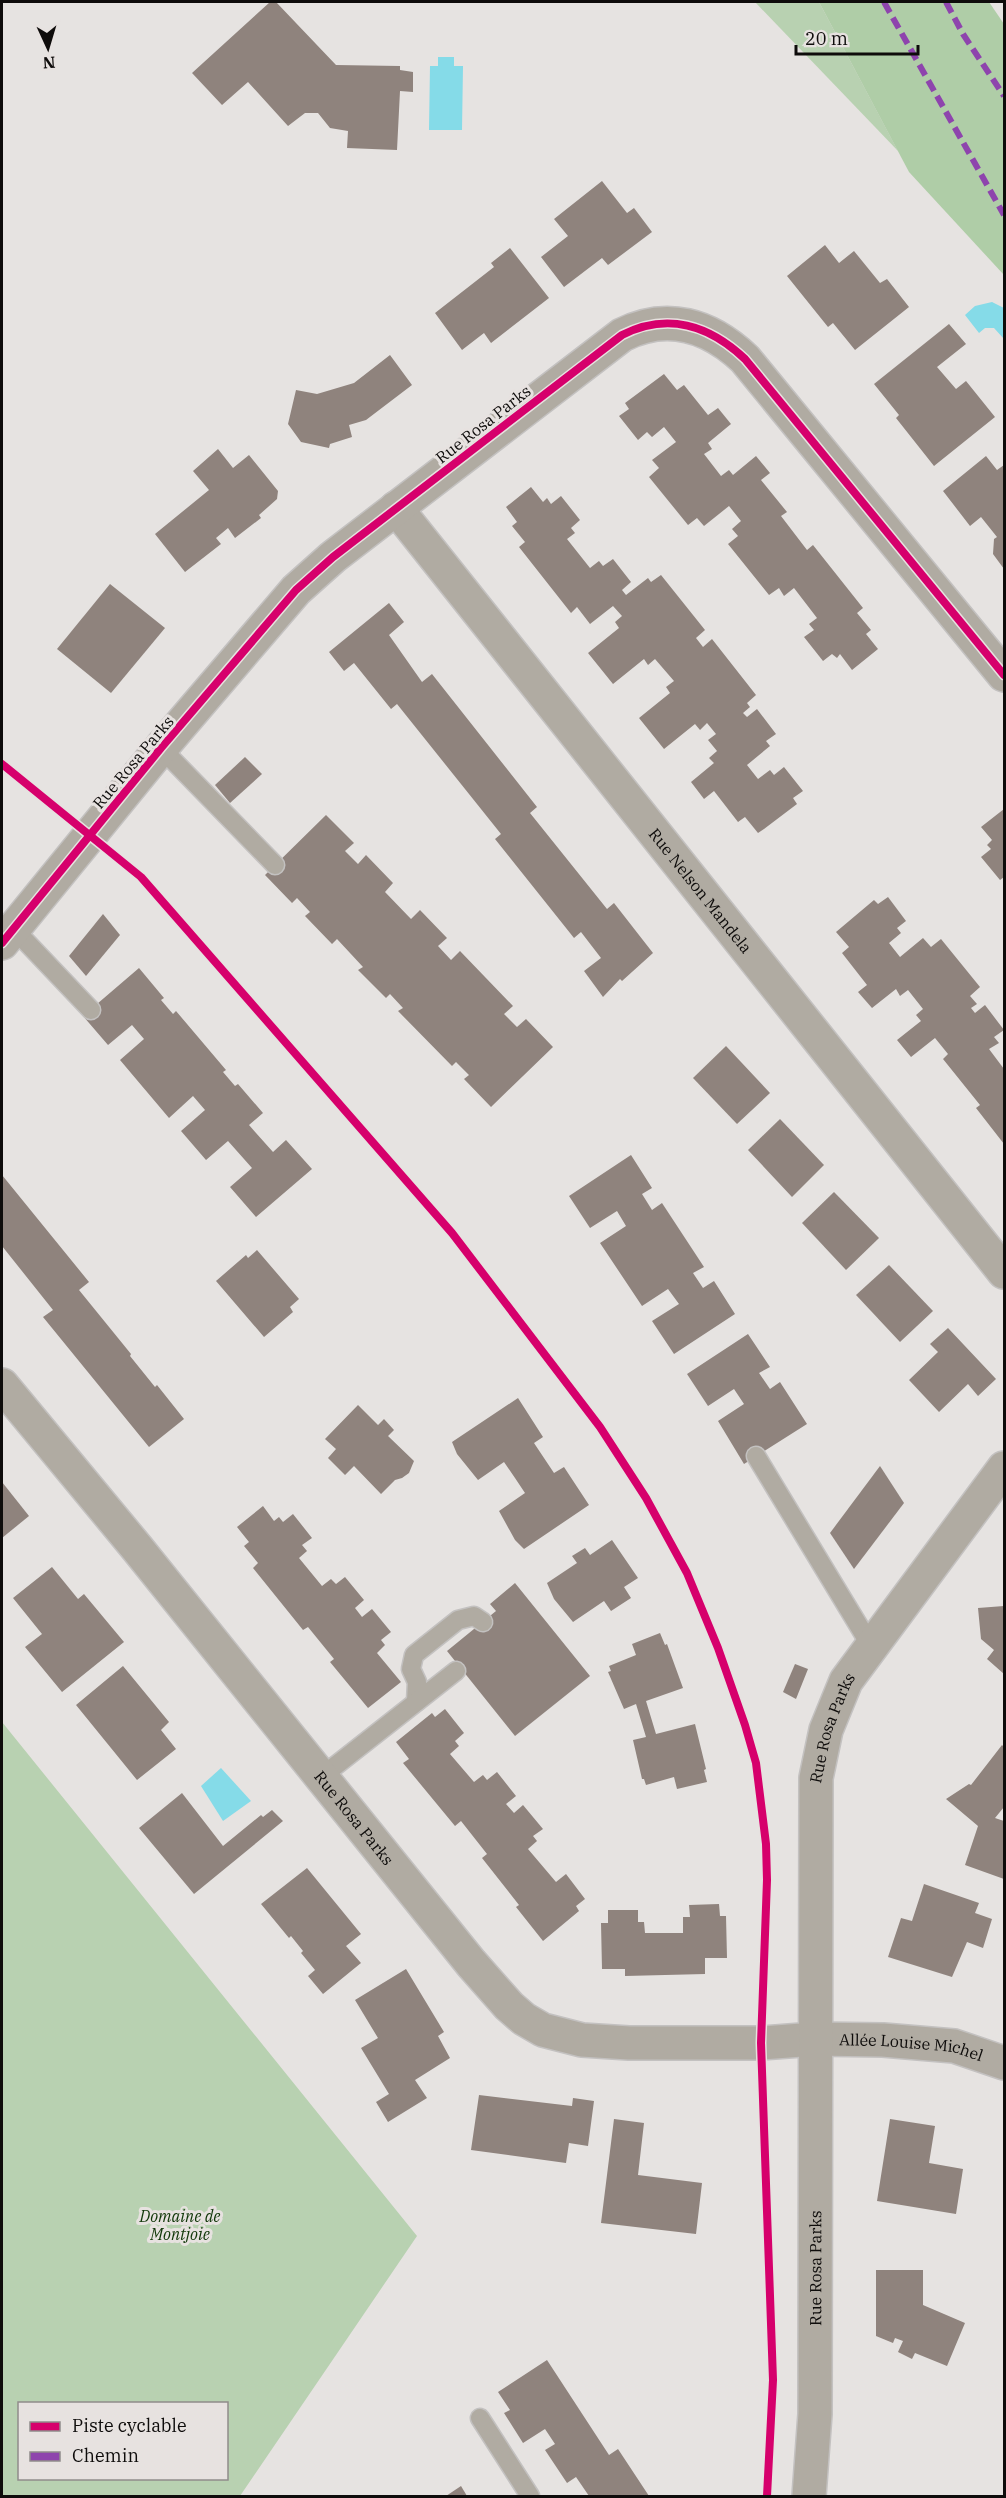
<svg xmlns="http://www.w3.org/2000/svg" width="1006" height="2498" font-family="'IBM Plex Serif',serif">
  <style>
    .green { fill: #b8d1b1; fill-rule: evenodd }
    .forest { fill: #afcda7 }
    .water { fill: #85dbe8 }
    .building { fill: #8f837d }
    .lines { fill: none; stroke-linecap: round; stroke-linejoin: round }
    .service-casing { stroke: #c3c1c0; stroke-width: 21 }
    .minor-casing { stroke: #c3c1c0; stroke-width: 36 }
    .service { stroke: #b0aba2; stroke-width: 18 }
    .minor { stroke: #b0aba2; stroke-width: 33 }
    .quiet { stroke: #8e44ad; stroke-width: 6; stroke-dasharray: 12 6; stroke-linecap: butt }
    .cycleway-casing { stroke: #e7e2e0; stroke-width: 11 }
    .cycleway { stroke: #d6006c; stroke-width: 8 }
    .labels { text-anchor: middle; stroke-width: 6; stroke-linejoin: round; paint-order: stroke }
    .street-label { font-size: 16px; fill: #0e0c0b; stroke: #e7e2e0 }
    .park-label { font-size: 16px; font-style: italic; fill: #103708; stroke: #e7e2e0 }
  </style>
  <rect width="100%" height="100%" fill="#e6e3e1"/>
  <g class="green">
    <polygon points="755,2 819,2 898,151"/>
    <path d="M2,1722L417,2236L240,2496H2ZM20,2404H226V2478H20Z"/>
  </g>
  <polygon class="forest" points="819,2 989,2 1004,24 1004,275 909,172"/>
  <g class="water">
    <polygon points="438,57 454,57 454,66 463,66 462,130 429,130 430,66 438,66"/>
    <polygon points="992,302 1004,308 1004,339 994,328 985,328 979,333 965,315 975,306"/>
    <polygon points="221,1768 251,1801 223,1821 201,1786"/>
  </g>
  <g class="building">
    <polygon points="270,2 276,2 336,65 400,66 400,70 413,72 413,92 400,91 397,150 347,148 348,131 330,128 318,113 305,113 288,126 248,82 222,105 192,73"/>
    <polygon points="602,181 627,213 634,208 652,232 608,265 602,258 564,287 541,257 568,236 554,219"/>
    <polygon points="825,245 839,263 854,251 880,283 887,279 909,307 855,350 833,323 828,327 787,276"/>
    <polygon points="510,248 549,298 491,343 484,333 462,350 435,313 494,267 491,263"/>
    <polygon points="949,324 966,344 937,367 956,389 966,381 995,417 934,466 896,418 899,415 874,384"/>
    <polygon points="390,355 412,385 366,420 349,425 352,437 330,444 329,448 301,442 288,424 296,390 317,394 354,383"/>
    <polygon points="664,374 677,390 684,385 708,415 718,408 731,424 708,443 712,449 704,454 721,476 729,470 733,475 756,456 770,473 761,480 787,512 781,516 807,550 813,545 863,608 857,613 871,630 866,634 878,649 852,670 840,654 837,658 832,654 823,661 804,637 814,630 809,624 817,618 794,588 784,596 779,588 769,595 728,544 738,536 732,529 741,521 729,506 704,526 697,518 688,525 649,477 659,468 652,460 676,442 664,427 652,437 647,432 638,440 619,416 629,409 625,403"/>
    <polygon points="218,449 233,468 249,455 278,491 277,499 259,515 261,518 235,538 228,528 216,538 221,544 185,572 155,534 209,490 193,471"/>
    <polygon points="986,456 997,470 1004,465 1004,569 993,554 994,539 997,537 981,517 970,526 943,491"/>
    <polygon points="531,487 543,502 547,498 551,504 561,496 580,520 571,528 575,533 567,539 590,568 599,561 603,566 613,559 631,582 622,590 626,595 648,578 651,582 661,575 705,630 696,638 703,647 712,639 756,695 747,703 750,707 743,713 747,717 757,709 776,734 766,741 770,746 747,765 758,779 770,770 774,775 784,767 803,791 793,798 797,804 764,829 758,833 745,817 738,822 714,791 704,799 691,782 714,763 709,758 717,751 708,740 716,734 707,723 700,730 695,724 664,749 639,718 670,693 666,687 674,681 655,659 648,665 644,659 613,684 588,653 619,628 615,622 622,616 613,606 590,624 577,607 571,613 519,547 525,542 512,526 517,522 506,507"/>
    <polygon points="110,584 165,628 111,693 57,649"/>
    <polygon points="389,603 404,622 389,635 422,682 432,674 537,807 530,813 607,909 614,903 653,953 622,981 620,979 603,997 584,971 601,958 581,932 574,938 495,839 501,834 397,704 391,709 354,663 344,671 329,652"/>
    <polygon points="245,757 262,774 230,803 215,785"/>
    <polygon points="1004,809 1004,877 1000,880 981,857 991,849 987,845 992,840 981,827"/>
    <polygon points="326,815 354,843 345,851 358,864 366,855 393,883 385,892 411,919 420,910 447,938 438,946 451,960 460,951 513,1006 504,1014 517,1027 526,1019 553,1047 491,1107 464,1079 469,1075 456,1062 452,1066 398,1011 403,1008 390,994 386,998 358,970 363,967 337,939 332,944 305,916 310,912 297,898 292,903 265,875"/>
    <polygon points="888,897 906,921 897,928 901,933 889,943 900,957 923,938 931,947 941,939 980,987 970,996 977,1004 971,1008 975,1013 985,1005 1004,1030 994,1037 999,1043 989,1049 1004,1069 1004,1144 976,1108 980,1105 943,1059 948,1054 935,1038 911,1057 897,1040 921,1021 916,1015 923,1009 908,990 900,996 896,989 872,1008 858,992 867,985 842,953 849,947 836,932 874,900 878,904"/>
    <polygon points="103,914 120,935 86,976 69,956"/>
    <polygon points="139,968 164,998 161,1000 173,1014 176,1011 226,1070 223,1072 235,1086 238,1084 263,1113 249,1125 273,1152 286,1140 312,1169 256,1217 230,1187 252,1168 228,1141 206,1160 181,1131 205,1110 193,1096 169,1118 120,1060 144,1039 132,1025 108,1045 83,1016"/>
    <polygon points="726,1046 770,1093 737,1124 693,1078"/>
    <polygon points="780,1119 824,1165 792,1197 748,1150"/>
    <polygon points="631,1155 652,1188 642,1194 652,1210 662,1203 704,1267 693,1273 703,1288 714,1281 735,1314 674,1354 652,1321 679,1304 668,1289 642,1306 600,1243 626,1226 617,1211 590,1228 569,1196"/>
    <polygon points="2,1175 89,1282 79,1290 131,1354 130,1356 155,1387 157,1385 184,1419 149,1447 43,1317 53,1310 2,1246"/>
    <polygon points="834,1192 879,1238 846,1270 802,1223"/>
    <polygon points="257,1250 299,1299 290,1307 293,1312 264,1337 216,1281 246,1255 248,1258"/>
    <polygon points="889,1265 933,1311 900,1342 856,1295"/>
    <polygon points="948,1328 996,1379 978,1396 968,1384 939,1412 909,1380 938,1352 930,1344"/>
    <polygon points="748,1334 770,1367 759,1373 770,1389 780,1382 807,1424 744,1464 718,1421 744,1404 734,1389 708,1406 687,1374"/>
    <polygon points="518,1398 543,1437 534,1443 554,1473 564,1467 589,1505 524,1549 515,1540 499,1511 525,1493 515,1478 504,1462 478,1480 457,1454 452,1442"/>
    <polygon points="358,1405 378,1425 384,1419 394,1430 388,1436 414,1461 409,1473 402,1478 395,1480 381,1494 354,1466 345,1475 328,1458 336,1449 325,1439"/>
    <polygon points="880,1466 904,1503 854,1569 830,1533"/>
    <polygon points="2,1482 29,1516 2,1538"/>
    <polygon points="263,1506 274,1521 279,1517 283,1522 293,1514 312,1538 302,1545 307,1551 299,1558 322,1586 331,1579 336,1584 345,1577 364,1600 355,1608 362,1617 372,1609 391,1632 381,1640 385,1645 377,1653 401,1682 368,1708 330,1662 334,1659 308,1627 303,1630 253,1568 258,1563 244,1546 249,1542 237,1527"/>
    <polygon points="612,1540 638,1578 624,1587 631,1598 611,1611 604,1601 573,1622 554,1599 547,1583 577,1563 572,1556 585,1548 590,1555"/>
    <polygon points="52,1567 78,1599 84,1594 124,1642 62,1692 25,1647 42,1634 13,1598"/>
    <polygon points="515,1583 590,1676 515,1736 447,1651 496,1611 490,1604"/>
    <polygon points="1004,1606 1004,1674 987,1659 994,1650 981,1639 978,1608"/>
    <polygon points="660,1633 665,1645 667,1644 683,1688 646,1701 656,1734 695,1724 706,1769 704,1770 707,1782 677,1789 674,1777 646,1785 644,1779 642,1779 633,1740 646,1737 636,1704 624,1709 608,1672 611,1671 609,1666 636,1655 632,1644"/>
    <polygon points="795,1664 808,1669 796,1699 783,1692"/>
    <polygon points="123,1666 169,1722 161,1730 176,1749 137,1780 76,1705"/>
    <polygon points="445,1709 464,1733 455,1741 459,1746 450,1754 474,1782 483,1775 487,1780 497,1772 516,1796 506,1804 514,1813 523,1805 543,1829 533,1836 537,1841 528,1849 556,1882 566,1874 585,1899 576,1906 579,1911 543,1941 516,1907 519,1905 482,1858 487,1854 461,1821 455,1826 403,1763 409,1759 396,1742 432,1713 435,1717"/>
    <polygon points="1002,1745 1004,1747 1004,1807 995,1818 1004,1821 1004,1879 965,1865 978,1826 946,1799 969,1784 971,1785"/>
    <polygon points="182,1793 223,1846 261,1815 263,1817 272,1810 283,1821 194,1894 139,1828"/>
    <polygon points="307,1868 361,1934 346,1946 361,1963 323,1994 308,1976 315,1970 301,1953 303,1951 291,1936 289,1938 261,1904"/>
    <polygon points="924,1884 979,1903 975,1913 992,1919 983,1948 967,1942 952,1977 888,1957 901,1918 912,1921"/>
    <polygon points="719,1904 720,1916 726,1916 727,1958 705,1958 705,1974 625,1976 625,1969 602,1969 601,1923 608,1923 608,1910 638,1910 638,1922 644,1922 645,1933 683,1933 683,1917 690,1917 689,1905"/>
    <polygon points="406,1969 444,2032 438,2036 450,2058 415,2080 427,2098 388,2122 376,2102 389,2094 361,2048 378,2038 355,2000"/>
    <polygon points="479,2095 572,2106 573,2098 594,2101 588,2146 569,2143 566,2163 471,2150"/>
    <polygon points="614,2119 644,2123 638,2175 702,2183 696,2234 601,2223"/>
    <polygon points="890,2119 935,2126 929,2163 963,2169 956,2214 877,2201"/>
    <polygon points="876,2270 923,2270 923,2305 965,2323 947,2366 915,2353 912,2359 898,2352 903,2341 895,2338 893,2343 876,2336"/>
    <polygon points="547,2360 609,2455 618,2449 649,2496 589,2496 576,2477 567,2483 545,2450 555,2444 545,2429 523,2443 504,2413 510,2410 498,2392"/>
    <polygon points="461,2486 467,2496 446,2496"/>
  </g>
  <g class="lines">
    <g class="service-casing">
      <g id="service">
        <polyline points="161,748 275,865"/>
        <polyline points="13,928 91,1010"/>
        <polyline points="756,1456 871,1646"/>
        <polyline points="416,1702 417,1682 411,1669 414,1655 458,1620 474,1616 483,1622"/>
        <polyline points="321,1777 456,1671"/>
        <polyline points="480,2418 530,2496"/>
      </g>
    </g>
    <g class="minor-casing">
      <g id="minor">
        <path id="s1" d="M396,508L1004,1272"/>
        <path d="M2,943L161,748L296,590L333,557L622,335C667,312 709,325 745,359L1004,675"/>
        <path id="s2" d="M2,1385L137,1548L471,1963L509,2006L524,2019L543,2030L582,2040L629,2043H761L815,2039L883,2040L954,2046L1004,2063"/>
        <path id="s3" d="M809,2496L815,2414L816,1778L826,1730L846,1681L1004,1468"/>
      </g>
    </g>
    <use href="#service" class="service"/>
    <use href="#minor" class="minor"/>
    <g class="quiet">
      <polyline points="884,2 1004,215"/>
      <polyline points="946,2 963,34 1004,96"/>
    </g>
    <g class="cycleway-casing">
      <g id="cycleway">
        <polyline points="2,764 141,877 452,1233 600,1427 646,1498 687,1573 718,1648 745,1725 756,1763 766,1844 767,1880 761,2043 773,2380 767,2496"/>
        <path d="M2,943L161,748L296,590L333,557L622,335C667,312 709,325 745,359L1004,675"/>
      </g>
    </g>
    <use href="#cycleway" class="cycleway"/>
  </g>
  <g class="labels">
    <g class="street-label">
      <text transform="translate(483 424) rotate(-38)" y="6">Rue Rosa Parks</text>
      <text transform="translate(133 762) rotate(-50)" y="6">Rue Rosa Parks</text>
      <text dy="6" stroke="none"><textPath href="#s1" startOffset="489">Rue Nelson Mandela</textPath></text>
      <text dy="6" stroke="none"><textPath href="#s3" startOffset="771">Rue Rosa Parks</textPath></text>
      <text dy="6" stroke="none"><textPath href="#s2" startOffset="558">Rue Rosa Parks</textPath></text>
      <text dy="6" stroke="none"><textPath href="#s2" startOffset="1214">Allée Louise Michel</textPath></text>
      <text dy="6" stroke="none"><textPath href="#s3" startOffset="228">Rue Rosa Parks</textPath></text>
    </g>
    <g class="park-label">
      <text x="180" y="2222">Domaine de<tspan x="180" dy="18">Montjoie</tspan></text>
    </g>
  </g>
  <rect width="1006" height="2498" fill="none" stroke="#0e0c0b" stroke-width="6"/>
  <rect x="18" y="2402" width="210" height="78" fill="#e7e2e0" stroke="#908c8b" stroke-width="1.5"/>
  <rect x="30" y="2422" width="30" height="9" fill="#d6006c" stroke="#908c8b" stroke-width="1.5"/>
  <text x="72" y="2432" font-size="18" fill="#0e0c0b">Piste cyclable</text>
  <rect x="30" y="2452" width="30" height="9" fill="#8e44ad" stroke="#908c8b" stroke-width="1.5"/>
  <text x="72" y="2462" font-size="18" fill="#0e0c0b">Chemin</text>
  <g transform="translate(48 48) rotate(176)" stroke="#e7e2e0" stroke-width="4.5" paint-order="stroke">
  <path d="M0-4.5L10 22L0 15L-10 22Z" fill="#0e0c0b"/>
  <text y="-9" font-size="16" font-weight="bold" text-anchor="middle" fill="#0e0c0b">N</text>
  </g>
  <path d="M796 45v9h122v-9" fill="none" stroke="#0e0c0b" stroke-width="3"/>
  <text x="805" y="45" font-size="18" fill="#0e0c0b" stroke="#e7e2e0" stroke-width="4.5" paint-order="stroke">20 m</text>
</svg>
